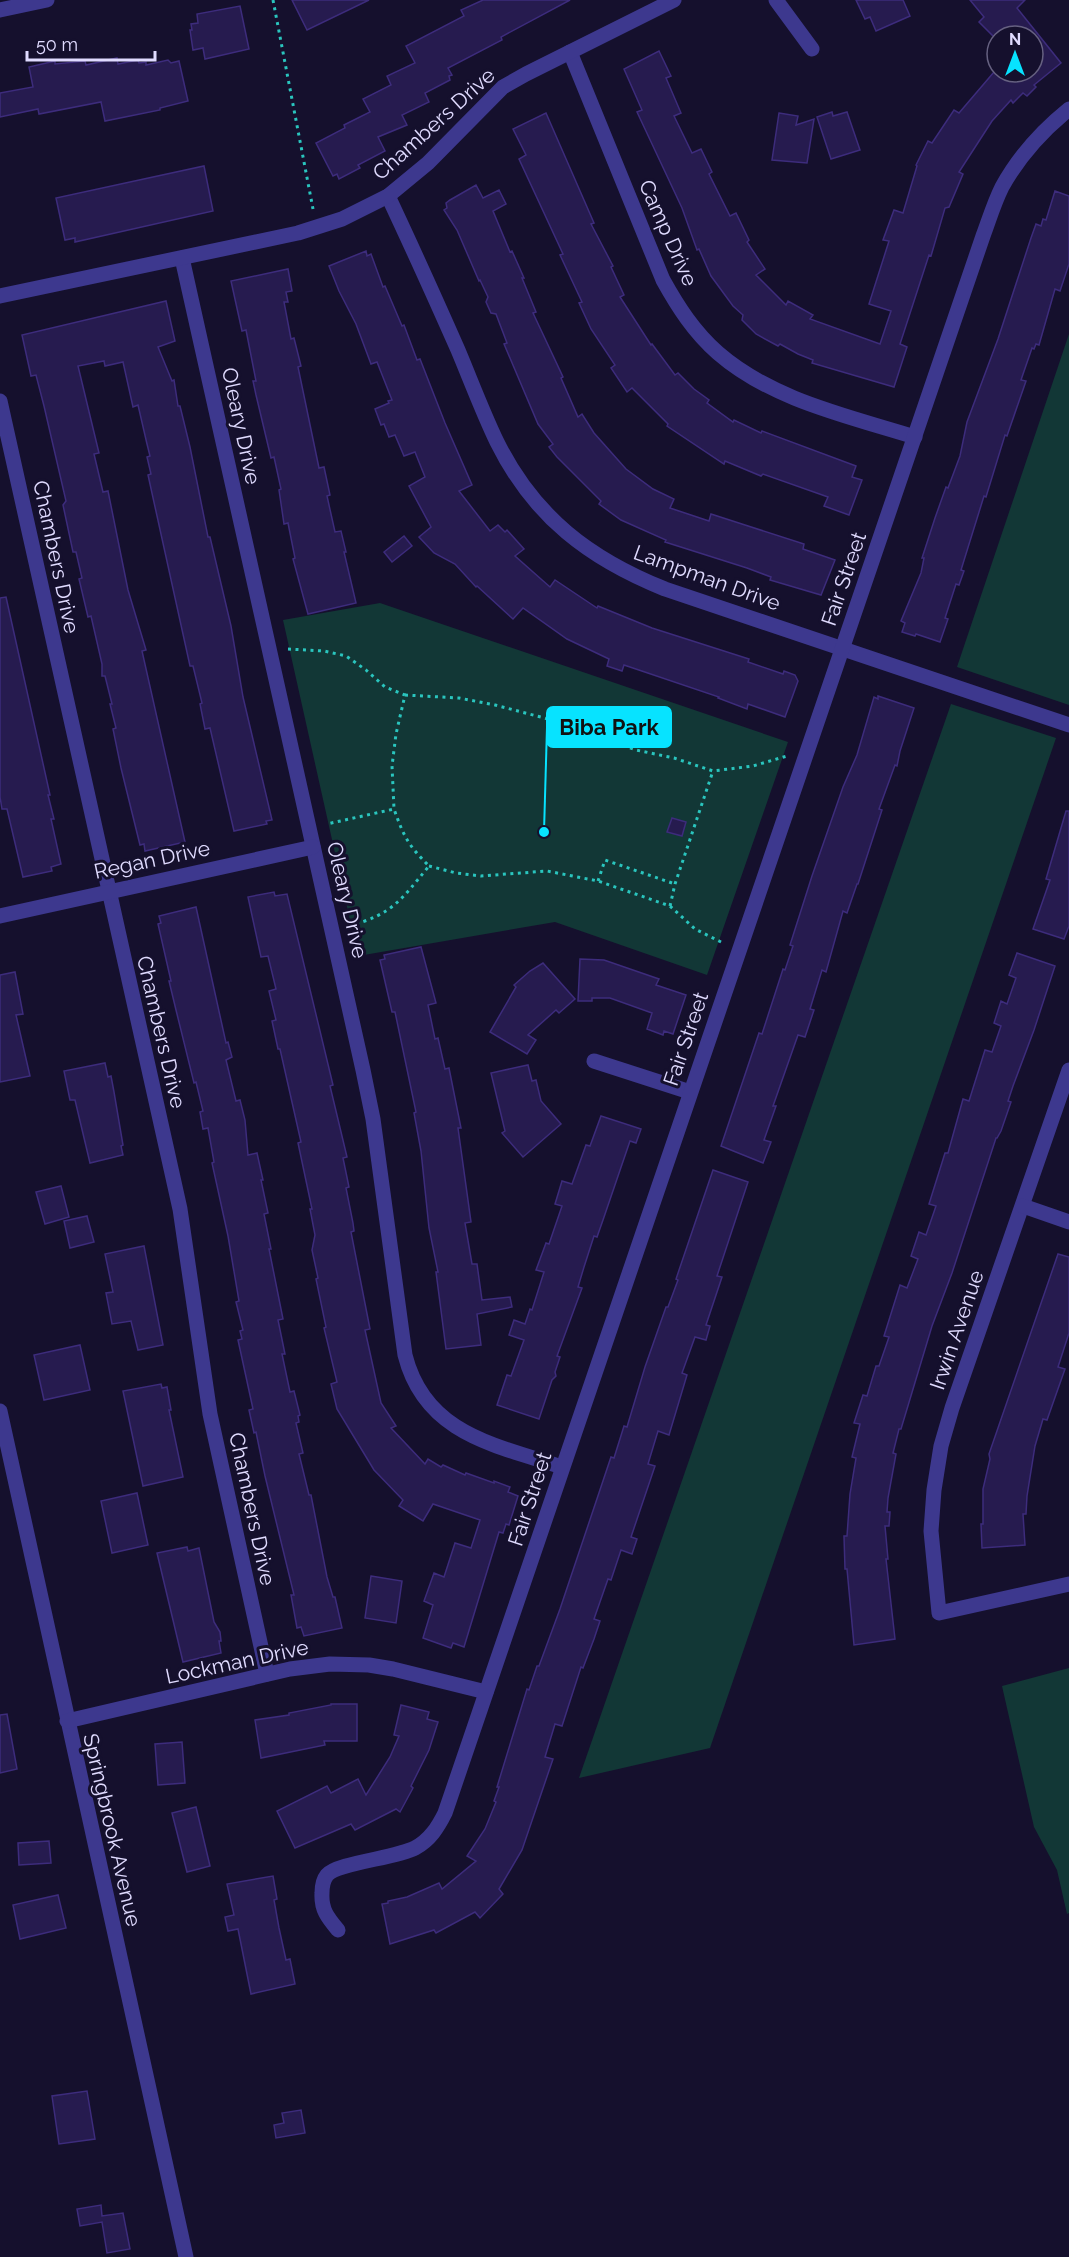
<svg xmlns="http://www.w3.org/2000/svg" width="1069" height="2257" font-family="Raleway,sans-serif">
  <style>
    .green { fill: #123736 }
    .building { fill: #261b4f; stroke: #3d2c7c; stroke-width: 1.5 }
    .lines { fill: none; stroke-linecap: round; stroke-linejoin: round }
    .path { stroke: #2ac5be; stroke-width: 3; stroke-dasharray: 3 4.5; stroke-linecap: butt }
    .street { stroke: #3d388e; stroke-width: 15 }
    .labels { text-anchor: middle; stroke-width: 6; stroke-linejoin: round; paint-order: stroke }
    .street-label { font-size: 21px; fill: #e0dbff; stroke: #15102d }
    .leader { fill: none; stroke: #07e3ff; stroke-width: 2 }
    .callout-dot { fill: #07e3ff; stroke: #15102d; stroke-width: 2 }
    .callout { fill: #07e3ff; stroke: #07e3ff; stroke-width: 2 }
    .callout-label { font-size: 22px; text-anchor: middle; font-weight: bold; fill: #111 }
  </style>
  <rect width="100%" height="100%" fill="#15102d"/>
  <g class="green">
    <polygon points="1069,334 1069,705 957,667"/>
    <polygon points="380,603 788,742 707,975 555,922 358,956 283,620"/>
    <polygon points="951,704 1056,738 710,1748 579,1778"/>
    <polygon points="1069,1668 1069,1913 1067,1914 1057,1870 1034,1827 1002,1686"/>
  </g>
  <g class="building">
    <polygon points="292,0 369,0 307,30"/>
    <polygon points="483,0 570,0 501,37 502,40 448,68 452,75 449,76 450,80 425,93 429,102 402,115 407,125 378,137 385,151 358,165 360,168 339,179 337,174 333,176 316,143 345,128 344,125 370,112 363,99 391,85 387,76 415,63 406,46 464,16 461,10"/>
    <polygon points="856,0 903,0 910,16 876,31 870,17 865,19"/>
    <polygon points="970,0 1025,0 1017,8 1061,63 1034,85 1036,87 1027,96 1023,93 1013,103 1011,100 992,121 959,172 963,174 949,207 945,208 931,256 929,255 900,344 907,347 894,387 812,363 813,360 798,354 780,344 778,346 756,334 742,320 743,315 733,306 711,276 699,249 697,250 682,208 637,112 642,110 624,69 659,51 671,76 666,78 681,113 674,116 692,153 701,149 712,172 709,174 730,216 736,213 749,240 747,242 765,269 756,275 786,305 788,301 813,315 810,319 880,344 891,311 869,304 889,241 883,240 894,210 903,213 917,166 916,165 928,141 932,143 954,110 959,113 994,72 1033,72 1033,36 993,36 979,22 984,17"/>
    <polygon points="240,6 249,49 205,59 203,48 193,50 190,30 192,30 191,24 198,23 197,14"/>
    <polygon points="117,58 118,64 138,60 139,63 146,62 146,65 168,60 171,63 179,61 188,101 160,108 160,110 105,121 101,102 39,114 38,109 0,117 0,93 33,87 29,67 55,61 55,64 85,61 86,65"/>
    <polygon points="832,112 833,116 847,112 860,150 831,159 817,117"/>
    <polygon points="546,113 594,223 591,224 613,266 611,267 624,295 620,297 651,345 652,344 675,375 678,373 694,389 709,400 707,403 733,422 734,420 761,433 762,431 856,466 852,477 862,480 849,515 824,506 828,497 763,474 761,476 725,461 724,464 667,426 668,424 632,388 627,392 611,368 615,365 591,329 579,303 582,302 560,255 563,254 519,159 526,155 513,129"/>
    <polygon points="779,113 798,116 796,125 814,119 807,163 772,160"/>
    <polygon points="204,166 213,211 75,242 75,238 65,240 56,198"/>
    <polygon points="476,185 483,198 499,190 506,204 493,211 510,252 512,251 524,278 522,278 536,312 533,313 563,377 561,378 578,417 582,414 594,433 626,469 653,489 674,499 670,508 709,521 711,514 745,525 804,544 803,549 835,560 821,595 770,580 771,577 747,568 665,542 666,540 621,520 599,504 601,501 557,457 549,447 553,444 538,424 504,344 507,343 496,314 491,313 486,302 488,297 480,280 479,281 457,230 444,210 447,208 446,203 450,200"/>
    <polygon points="1055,191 1069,196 1069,264 1060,291 1055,289 1039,345 1036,344 1034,349 1032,348 1021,380 1026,381 1007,436 1005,435 986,497 984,496 961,570 964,571 959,585 956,584 945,618 948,619 940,642 916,634 915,636 902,632 905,623 901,621 921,573 924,558 922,558 935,518 946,487 948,488 960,456 967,422 998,339 1031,238 1036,224 1041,226 1043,219 1046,220"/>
    <polygon points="366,251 367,256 371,254 383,287 385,286 402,326 404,325 417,360 420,359 445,423 472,485 459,491 490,531 498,525 505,532 507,530 524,549 515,556 550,587 555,580 597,608 598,606 652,628 749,659 748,662 783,674 784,671 795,675 798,681 785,717 748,704 747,709 718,698 719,697 624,665 622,671 607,666 609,659 567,639 523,608 513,619 477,586 476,587 455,564 434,553 419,537 431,527 409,486 425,477 415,452 404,456 395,435 389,437 384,424 381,425 375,409 389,403 388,401 392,400 377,362 371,364 356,324 339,291 329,266"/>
    <polygon points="288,269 292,291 286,292 288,302 284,302 291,339 294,338 301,366 298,367 319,468 324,467 330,495 327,496 335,532 341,531 346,552 344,552 356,603 308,614 293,559 295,558 288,523 284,524 279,490 281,489 274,457 271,458 256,395 253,381 256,381 246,330 242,331 231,281"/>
    <polygon points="166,301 175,341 158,347 172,381 174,380 178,406 180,406 190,447 208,537 210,537 231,626 243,697 272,820 266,821 267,824 234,831 210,728 205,729 200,704 202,703 193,666 190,666 148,475 151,474 147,457 150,456 147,444 138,405 133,407 123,362 105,366 104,361 78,366 99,453 94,454 103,492 108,491 128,590 146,650 142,651 185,842 145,851 144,844 140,845 121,768 113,729 116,728 110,704 112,704 105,676 102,676 102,664 91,616 88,617 79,579 82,578 76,552 73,552 63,505 66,501 44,406 36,375 31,376 22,335"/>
    <polygon points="404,536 412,546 392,562 384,552"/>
    <polygon points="6,597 50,795 48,795 54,819 51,819 61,864 51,867 52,871 23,877 7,809 2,809 0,797 0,598"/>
    <polygon points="878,696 914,708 900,751 897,766 895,765 879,809 882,810 858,884 857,884 847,913 843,911 826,972 822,970 810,1009 814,1010 805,1037 798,1035 773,1106 776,1106 764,1140 771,1142 763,1163 721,1146 759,1033 762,1034 783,969 785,970 793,946 790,945 812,876 843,787 857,755 874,697 878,699"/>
    <polygon points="1066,811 1069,811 1069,926 1064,939 1033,929 1050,880 1046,879"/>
    <polygon points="672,818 686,822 682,836 667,832"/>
    <polygon points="274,892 275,896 287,894 333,1085 330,1086 347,1157 343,1158 349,1187 346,1188 353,1223 354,1231 351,1232 370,1329 365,1330 381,1403 396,1426 391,1428 425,1464 428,1459 441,1467 443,1465 465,1475 466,1473 494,1483 494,1481 510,1487 508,1492 518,1496 509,1525 506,1524 503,1533 499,1532 464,1647 453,1643 451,1648 423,1638 433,1605 424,1601 434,1573 444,1577 455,1543 471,1548 480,1520 433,1504 423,1521 399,1506 403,1500 374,1470 337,1409 331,1384 337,1382 324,1328 326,1327 316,1279 318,1278 312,1250 315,1235 310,1209 312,1209 298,1143 301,1142 280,1049 278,1049 272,1021 276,1020 269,991 276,989 268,956 261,957 248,897"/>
    <polygon points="196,907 226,1043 228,1042 232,1057 226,1060 236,1101 240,1100 245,1120 248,1155 257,1153 263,1180 261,1180 268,1213 264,1214 271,1249 269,1249 283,1319 278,1320 285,1354 282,1354 290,1392 294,1391 300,1415 298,1416 299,1422 296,1423 303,1453 299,1454 309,1495 311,1495 327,1577 333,1597 335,1597 342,1628 304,1636 301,1627 297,1628 291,1595 294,1595 265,1476 256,1432 254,1433 249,1410 253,1409 238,1340 242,1339 240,1331 243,1330 236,1302 239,1301 228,1236 212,1163 214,1162 208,1128 203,1129 200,1112 203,1111 196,1082 194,1083 176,1010 169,981 171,981 158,924 161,923 159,916"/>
    <polygon points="421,947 436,1003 428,1005 435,1039 438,1038 445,1069 449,1068 461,1128 458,1128 471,1222 465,1223 472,1264 477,1264 482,1300 510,1297 512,1307 477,1314 481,1345 446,1349 436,1272 438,1272 429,1228 421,1151 414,1113 416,1112 395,1012 392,1012 380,960 385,959 384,955"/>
    <polygon points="1017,953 1055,966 1034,1030 1013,1086 1008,1101 1011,1102 1001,1131 997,1138 996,1138 952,1273 932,1326 901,1429 899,1429 893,1453 896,1454 888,1498 887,1512 890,1512 889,1526 885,1526 888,1559 886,1559 895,1639 854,1645 847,1569 845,1569 844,1536 847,1536 850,1494 856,1458 852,1457 860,1424 854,1423 863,1395 867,1396 876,1366 879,1366 889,1337 884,1336 900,1285 907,1288 918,1259 911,1256 919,1232 926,1235 936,1206 929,1204 945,1153 948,1153 963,1099 969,1101 985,1050 992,1052 1001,1026 994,1023 1001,1001 1007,1004 1016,978 1009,975"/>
    <polygon points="580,959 604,960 659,979 656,985 686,995 673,1034 664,1031 663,1035 647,1029 652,1013 610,998 592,998 592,1001 578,1001"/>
    <polygon points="543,963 575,999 559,1013 556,1010 528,1035 536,1040 527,1054 490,1032 516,987 514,985 530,971"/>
    <polygon points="15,972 23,1014 16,1015 30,1076 0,1082 0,975"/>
    <polygon points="105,1063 108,1077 111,1076 114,1092 123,1145 121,1146 123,1155 90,1163 75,1100 70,1100 64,1071"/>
    <polygon points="528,1065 532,1081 536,1080 541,1101 561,1124 523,1157 502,1133 505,1131 491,1073"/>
    <polygon points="601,1116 641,1129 636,1143 630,1141 603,1220 597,1237 594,1236 584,1267 578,1287 582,1288 557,1356 560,1357 555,1372 556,1376 552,1380 539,1419 497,1405 507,1375 511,1376 524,1340 509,1335 514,1320 525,1324 530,1309 532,1310 544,1272 536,1270 546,1243 549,1244 562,1206 555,1204 562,1181 572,1184 586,1145 590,1146"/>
    <polygon points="713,1170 748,1182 717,1276 722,1277 706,1325 710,1326 706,1340 695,1337 682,1373 687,1375 669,1435 658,1431 648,1464 655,1466 631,1537 637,1539 632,1554 621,1550 611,1580 608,1579 594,1619 600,1621 594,1639 583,1668 581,1667 562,1726 555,1724 545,1757 553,1759 522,1850 499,1889 503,1894 480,1918 475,1912 436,1933 434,1930 390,1944 382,1904 388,1903 388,1901 407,1897 439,1883 442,1889 476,1861 467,1856 485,1829 496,1802 494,1801 499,1787 497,1787 527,1689 529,1690 537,1666 539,1666 560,1609 611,1457 614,1458 624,1426 627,1427 645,1367 666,1307 668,1307 678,1280 676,1279"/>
    <polygon points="61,1186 69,1217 45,1224 36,1192"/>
    <polygon points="87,1216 94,1242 70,1248 64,1221"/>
    <polygon points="144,1246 163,1345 138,1350 131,1321 112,1324 106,1293 113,1292 105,1254"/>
    <polygon points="1058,1254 1069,1257 1069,1333 1058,1367 1065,1369 1047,1420 1043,1419 1035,1446 1027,1496 1026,1514 1023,1514 1025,1545 982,1548 981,1524 983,1524 983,1489 990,1459 989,1454"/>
    <polygon points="80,1345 90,1390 44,1400 34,1355"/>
    <polygon points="161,1384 162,1388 167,1387 171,1410 169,1410 183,1477 143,1486 123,1391"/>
    <polygon points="137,1493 148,1545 112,1553 101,1501"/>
    <polygon points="187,1547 188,1551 199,1548 214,1622 220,1632 221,1641 219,1641 221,1653 183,1662 157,1553"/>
    <polygon points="371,1576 402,1581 396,1623 365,1618"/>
    <polygon points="331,1704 357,1704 357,1741 324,1741 325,1745 261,1758 255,1720 289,1715 289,1713 331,1705"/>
    <polygon points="401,1705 429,1712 427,1719 438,1722 429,1750 411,1786 413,1788 400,1812 396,1809 355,1830 351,1824 295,1848 277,1811 327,1786 331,1793 358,1779 366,1795 390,1757 399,1736 394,1735"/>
    <polygon points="7,1714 17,1769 0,1773 0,1715"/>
    <polygon points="182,1742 185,1783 158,1785 155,1744"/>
    <polygon points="196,1807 210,1866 187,1872 172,1813"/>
    <polygon points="49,1841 51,1863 19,1865 18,1843"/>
    <polygon points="273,1876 277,1899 274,1900 279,1928 286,1960 290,1959 295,1984 251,1994 238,1929 228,1931 225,1917 234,1915 227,1884"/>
    <polygon points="58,1895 66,1928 20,1939 13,1905"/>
    <polygon points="87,2091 95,2139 59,2144 52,2096"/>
    <polygon points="301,2110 305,2133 276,2138 274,2125 284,2123 282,2113"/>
    <polygon points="101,2205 102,2216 123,2213 130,2249 107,2253 102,2222 80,2226 77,2209"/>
  </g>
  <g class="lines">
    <g class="path">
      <polyline points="273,0 313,209"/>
      <polyline points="288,649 324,651 346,656 366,670 385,687 405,695 396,734 392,766 394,809 327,824"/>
      <polyline points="405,695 459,698 495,705 548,719 636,750 674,758 713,771 753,766 787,756"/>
      <polyline points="429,866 456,873 481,876 547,871 598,881 670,906 695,929 723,943"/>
      <polyline points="598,881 605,860 675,884"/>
      <polyline points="670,906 675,884 713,771"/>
      <path d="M349,926C393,914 401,900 429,866C408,845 404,837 394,809"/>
    </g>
    <g class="street">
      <polyline points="776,0 812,49"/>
      <polyline points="0,10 47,0"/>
      <path d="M570,52L663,280C678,307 694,332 718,353C772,400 848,416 915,437"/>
      <path d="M388,196C412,247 435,298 458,350C471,381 483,413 497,442C534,517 590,559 665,589L1069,725"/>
      <path d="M182,258L363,1070L373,1119L405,1355C425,1434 495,1445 562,1467"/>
      <polyline points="0,296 298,233 342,219 388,196 428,163 503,87 526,74 674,0"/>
      <polyline points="0,401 180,1209 210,1414 267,1674"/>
      <polyline points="0,916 313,847"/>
      <polyline points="594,1061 690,1092"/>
      <polyline points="1069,1070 952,1408 941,1446 934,1490 931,1531 939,1613 1069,1584"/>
      <polyline points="1023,1206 1069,1222"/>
      <polyline points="0,1411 186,2257"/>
      <polyline points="67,1721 290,1669 330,1664 369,1665 393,1669 486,1692"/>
      <path d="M338,1930C328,1918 321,1910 322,1893C322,1887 323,1880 327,1875C337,1863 396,1858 415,1848C430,1840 438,1827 445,1813L983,236C989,220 994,203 1002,187C1018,158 1043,130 1069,109"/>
    </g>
  </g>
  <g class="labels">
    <g class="street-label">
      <text transform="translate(434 124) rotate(-42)" y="7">Chambers Drive</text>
      <text transform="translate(668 233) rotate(66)" y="7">Camp Drive</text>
      <text transform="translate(241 426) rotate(78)" y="7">Oleary Drive</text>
      <text transform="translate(56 557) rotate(78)" y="7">Chambers Drive</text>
      <text transform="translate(707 578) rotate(20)" y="7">Lampman Drive</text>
      <text transform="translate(844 579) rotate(-71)" y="7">Fair Street</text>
      <text transform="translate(152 860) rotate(-12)" y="7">Regan Drive</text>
      <text transform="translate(347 900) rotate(77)" y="7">Oleary Drive</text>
      <text transform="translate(161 1032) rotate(77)" y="7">Chambers Drive</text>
      <text transform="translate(686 1039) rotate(-71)" y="7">Fair Street</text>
      <text transform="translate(957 1330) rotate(-71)" y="7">Irwin Avenue</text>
      <text transform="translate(530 1499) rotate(-72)" y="7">Fair Street</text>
      <text transform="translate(252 1509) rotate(78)" y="7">Chambers Drive</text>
      <text transform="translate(237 1662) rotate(-12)" y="7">Lockman Drive</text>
      <text transform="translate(112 1830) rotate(77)" y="7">Springbrook Avenue</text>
    </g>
  </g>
  <path class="leader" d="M544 832L547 727"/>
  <circle class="callout-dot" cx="544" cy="832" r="6"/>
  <rect class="callout" x="547" y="707" width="124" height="40" rx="6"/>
  <g class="callout-label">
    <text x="609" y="735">Biba Park</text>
  </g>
  <g transform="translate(1015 54)"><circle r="28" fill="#15102d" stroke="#666181" stroke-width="1.5"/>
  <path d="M0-4.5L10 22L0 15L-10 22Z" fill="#07e3ff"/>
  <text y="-9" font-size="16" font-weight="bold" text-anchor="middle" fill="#e0dbff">N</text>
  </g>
  <path d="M27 51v9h128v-9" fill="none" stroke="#e0dbff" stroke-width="3"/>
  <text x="36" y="51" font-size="18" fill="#e0dbff" stroke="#15102d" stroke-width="4.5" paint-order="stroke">50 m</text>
</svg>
